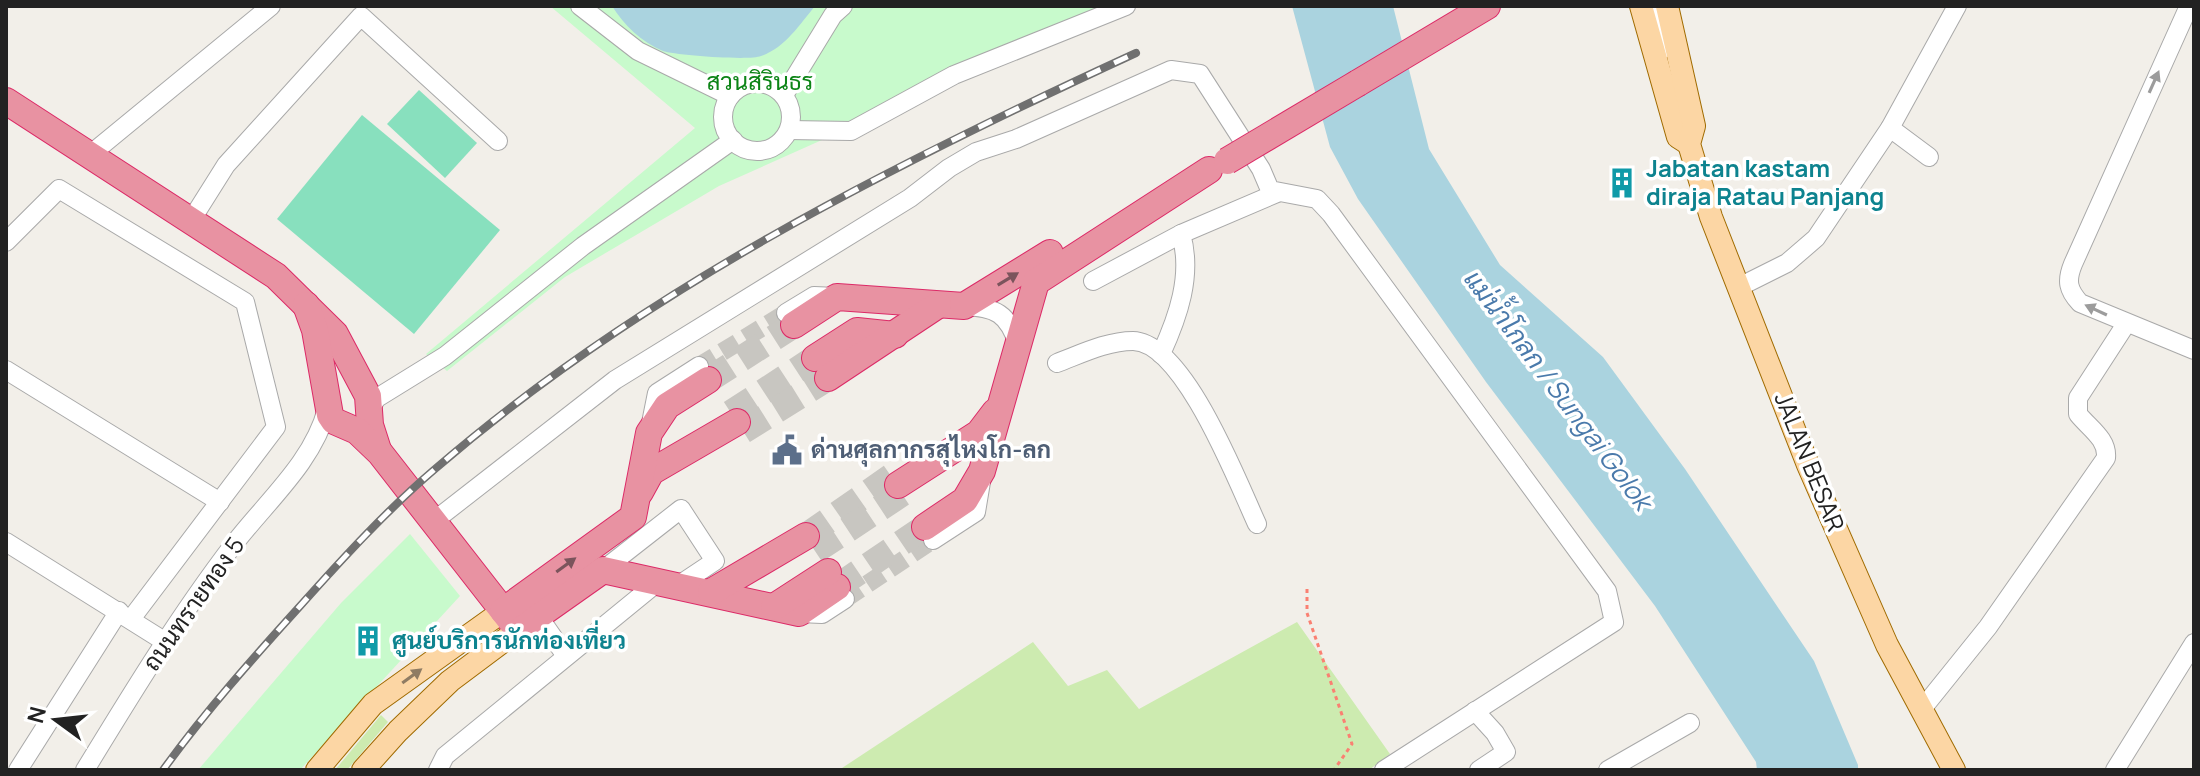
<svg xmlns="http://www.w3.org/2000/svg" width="2200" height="776" font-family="Manrope,Sarabun,sans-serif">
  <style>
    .grass { fill: #cdebb0 }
    .park { fill: #c8facc }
    .pitch { fill: #88e0be }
    .water { fill: #aad3df }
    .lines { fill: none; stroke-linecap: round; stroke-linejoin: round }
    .minor-tunnel { stroke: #c8c6c1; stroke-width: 18; stroke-dasharray: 18 9; stroke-linecap: butt }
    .highway-tunnel { stroke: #c8c6c1; stroke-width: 26; stroke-dasharray: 26 13; stroke-linecap: butt }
    .minor-casing { stroke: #a9a9a9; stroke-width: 20 }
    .major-casing { stroke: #a06b00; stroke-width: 24 }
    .highway-casing { stroke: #dc2a67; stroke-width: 28 }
    .path { stroke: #fa8072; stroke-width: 3; stroke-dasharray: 4 4; stroke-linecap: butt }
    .minor { stroke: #fff; stroke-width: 18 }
    .major { stroke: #fcd6a4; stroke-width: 22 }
    .highway { stroke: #e892a2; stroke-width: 26 }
    .rail-casing { stroke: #707070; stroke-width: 8 }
    .rail { stroke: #fff; stroke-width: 5; stroke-dasharray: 15; stroke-linecap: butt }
    .highway-bridge-casing { stroke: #dc2a67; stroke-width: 28; stroke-linecap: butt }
    .highway-bridge { stroke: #e892a2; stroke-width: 26 }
    .oneway { fill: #9c9c9c }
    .oneway2 { fill: #7b545c }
    .oneway3 { fill: #8f7c63 }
    .labels { text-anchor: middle; stroke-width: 7; stroke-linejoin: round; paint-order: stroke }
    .park-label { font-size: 24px; fill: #0c8416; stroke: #fff }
    .culture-label { font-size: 24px; font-weight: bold; fill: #0d838f; stroke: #fff; text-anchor: start }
    .service-label { font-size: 24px; font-weight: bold; fill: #4e5e75; stroke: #fff; text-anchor: start }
    .street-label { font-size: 24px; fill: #222; stroke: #fff }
    .water-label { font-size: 26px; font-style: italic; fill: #4a7aab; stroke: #fff }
  </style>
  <rect width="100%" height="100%" fill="#f2efe9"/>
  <g class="grass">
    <polygon points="1297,622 1390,754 1369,770 839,770 1033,642 1068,686 1107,670 1139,709"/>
    <polygon points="381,715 388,722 347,770 335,770"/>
  </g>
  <g class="park">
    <polygon points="550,6 1130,6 1091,20 719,186 565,277 447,371 426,354 695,128"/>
    <polygon points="410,534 460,596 300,770 198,770 341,603"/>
  </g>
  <g class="pitch">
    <polygon points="419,90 477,143 445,178 387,124"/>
    <polygon points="362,115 500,230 414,334 277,219"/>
  </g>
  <g class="water">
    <path d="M612,6H815C800,24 785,48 761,56C750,61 674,55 663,51C641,42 624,25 612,6Z"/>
    <polygon points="1292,6 1393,6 1429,149 1500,265 1603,357 1685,469 1814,661 1858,765 1858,770 1757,770 1756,762 1655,606 1486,382 1358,199 1330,147"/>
  </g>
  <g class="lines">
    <g class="minor-tunnel">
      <polyline points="699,366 786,313"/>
      <polyline points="845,599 933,540"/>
    </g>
    <g class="highway-tunnel">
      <polyline points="708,380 794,325"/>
      <polyline points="731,413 815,358"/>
      <polyline points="743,431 828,378"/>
      <polyline points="806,536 892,476"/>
      <polyline points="815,551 903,493"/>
      <polyline points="837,587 925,527"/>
    </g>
    <g class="minor-casing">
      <g id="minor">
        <polyline points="580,6 638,51 730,96"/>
        <polyline points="1655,6 1666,48"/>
        <path d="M2189,6L2073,264C2066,281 2068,290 2080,303L2194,350"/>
        <circle cx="757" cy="117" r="34"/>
        <polyline points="784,95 833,15 843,6"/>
        <polyline points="1890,128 1929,157"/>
        <polyline points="789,130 851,131 954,75 1126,6"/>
        <polyline points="91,154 271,6"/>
        <polyline points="192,219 226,165 361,16 498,141"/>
        <polyline points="6,242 59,189 245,302 276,427 131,619"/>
        <polyline points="1093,281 1181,234 1277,193"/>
        <polyline points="1739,287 1787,263 1816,238 1890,128 1957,6"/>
        <path d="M964,306C996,307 1008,314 1018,344"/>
        <polyline points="786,313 814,296 837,297"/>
        <path d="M1161,354C1178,317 1193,275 1181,234"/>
        <path d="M1057,363C1081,354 1107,341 1133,341C1184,342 1238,483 1257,524"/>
        <polyline points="6,370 220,502"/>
        <polyline points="369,410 377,398 445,356 583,246 733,140"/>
        <polyline points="651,423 657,393 699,366"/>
        <polyline points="434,521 615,380 910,198 949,168 976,152 1016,139 1171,70 1200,74 1261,169 1270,190 1317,199 1331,214 1607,591 1614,622 1384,770"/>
        <polyline points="933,540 976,512 981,482"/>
        <polyline points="6,542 164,641"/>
        <polyline points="603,570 681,509 715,561 679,585"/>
        <polyline points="534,610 566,656"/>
        <polyline points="799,613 822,614 845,599"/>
        <path d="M1922,709L1988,627L2106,458C2108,439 2089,428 2078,414V398L2126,324"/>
        <polyline points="1475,711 1495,733 1506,752 1479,770"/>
        <polyline points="18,770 119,611"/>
        <path d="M85,770C132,693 179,616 234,544C267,501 313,462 327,409"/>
        <polyline points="438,770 445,756 659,581"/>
        <polyline points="1608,770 1690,723"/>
        <polyline points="2115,770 2194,643"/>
      </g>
    </g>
    <g class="major-casing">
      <g id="major">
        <polyline points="1641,6 1678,137 1689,144"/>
        <polyline points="1667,6 1694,126 1689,144 1711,217 1808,465 1887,645 1954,770"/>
        <polyline points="317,770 373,704 503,611"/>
        <polyline points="363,770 398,731 450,681 518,630"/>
      </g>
    </g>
    <g class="highway-casing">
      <g id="highway">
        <polyline points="1358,83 1487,6"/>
        <polyline points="6,101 276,276 335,334 368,396 370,425 378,450"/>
        <polyline points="306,305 315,330 330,415 334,421 357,431 380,453 518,630 603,570 799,613 837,587"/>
        <polyline points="794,325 837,297 964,306 1050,253"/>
        <polyline points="815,358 857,331 895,335"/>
        <polyline points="828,378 938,305"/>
        <polyline points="898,485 979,433 995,412"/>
        <polyline points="640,492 651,472 737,422"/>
        <polyline points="925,527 965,500 982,471 1036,282 1209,170"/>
        <polyline points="711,592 806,536"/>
        <polyline points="774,607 828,572"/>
        <polyline points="503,611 633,517 649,433 667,406 708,380"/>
      </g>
    </g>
    <polyline class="path" points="1307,589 1307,613 1352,744 1334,770"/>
    <use href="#minor" class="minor"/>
    <use href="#major" class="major"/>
    <use href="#highway" class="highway"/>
    <g class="rail-casing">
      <path id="rail" d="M163,770C205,712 253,658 301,605C343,558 387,510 435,469C641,291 890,166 1136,53"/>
    </g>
    <use href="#rail" class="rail"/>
    <g class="highway-bridge-casing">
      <polyline id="highway-bridge" points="1227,161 1358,83"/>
    </g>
    <use href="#highway-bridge" class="highway-bridge"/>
  </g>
  <defs><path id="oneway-solid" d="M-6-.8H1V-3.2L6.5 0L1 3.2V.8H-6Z" transform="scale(2)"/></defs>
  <g class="oneway">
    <use href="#oneway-solid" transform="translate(2154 82) rotate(-66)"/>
    <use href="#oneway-solid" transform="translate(2096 310) rotate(-155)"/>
  </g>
  <g class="oneway2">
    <use href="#oneway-solid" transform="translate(1008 279) rotate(-31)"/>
    <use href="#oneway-solid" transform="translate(566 565) rotate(-36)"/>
  </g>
  <use class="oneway3" href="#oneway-solid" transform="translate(412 676) rotate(-36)"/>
  <defs>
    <g id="building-bare" transform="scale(2.4)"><path d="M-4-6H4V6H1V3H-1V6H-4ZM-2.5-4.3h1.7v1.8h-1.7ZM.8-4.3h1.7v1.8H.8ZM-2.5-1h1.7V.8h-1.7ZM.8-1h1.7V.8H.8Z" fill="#0f9aa8" stroke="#fff" stroke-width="2.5" paint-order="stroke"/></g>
    <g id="civic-bare" transform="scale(2.4)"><path d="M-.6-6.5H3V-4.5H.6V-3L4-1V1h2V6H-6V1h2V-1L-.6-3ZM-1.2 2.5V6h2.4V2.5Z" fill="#5c6f8a" stroke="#fff" stroke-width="2.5" paint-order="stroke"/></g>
  </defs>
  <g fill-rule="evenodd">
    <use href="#building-bare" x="1622" y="183"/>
    <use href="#civic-bare" x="787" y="450"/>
    <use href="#building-bare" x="368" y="641"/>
  </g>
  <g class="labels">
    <g class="park-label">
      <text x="760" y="90">สวนสิรินธร</text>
    </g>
    <g class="culture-label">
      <text x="1646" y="177">Jabatan kastam<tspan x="1646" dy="28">diraja Ratau Panjang</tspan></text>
      <text x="392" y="649">ศูนย์บริการนักท่องเที่ยว</text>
    </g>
    <g class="service-label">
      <text x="811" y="458">ด่านศุลกากรสุไหงโก-ลก</text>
    </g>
    <g class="street-label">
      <text transform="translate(1809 462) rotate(68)" y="8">JALAN BESAR</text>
      <text transform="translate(194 604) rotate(-55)" y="8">ถนนทรายทอง 5</text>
    </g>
    <g class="water-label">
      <text transform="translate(1558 390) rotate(53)" y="9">แม่น้ำโกลก / Sungai Golok</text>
    </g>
  </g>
  <rect width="2200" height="776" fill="none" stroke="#222222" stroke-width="16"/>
  <g transform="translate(56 720) rotate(285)" stroke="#ffffff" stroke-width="6" paint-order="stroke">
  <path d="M0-6L14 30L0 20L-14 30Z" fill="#222222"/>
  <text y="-12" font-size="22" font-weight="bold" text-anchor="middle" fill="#222222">N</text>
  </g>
</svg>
